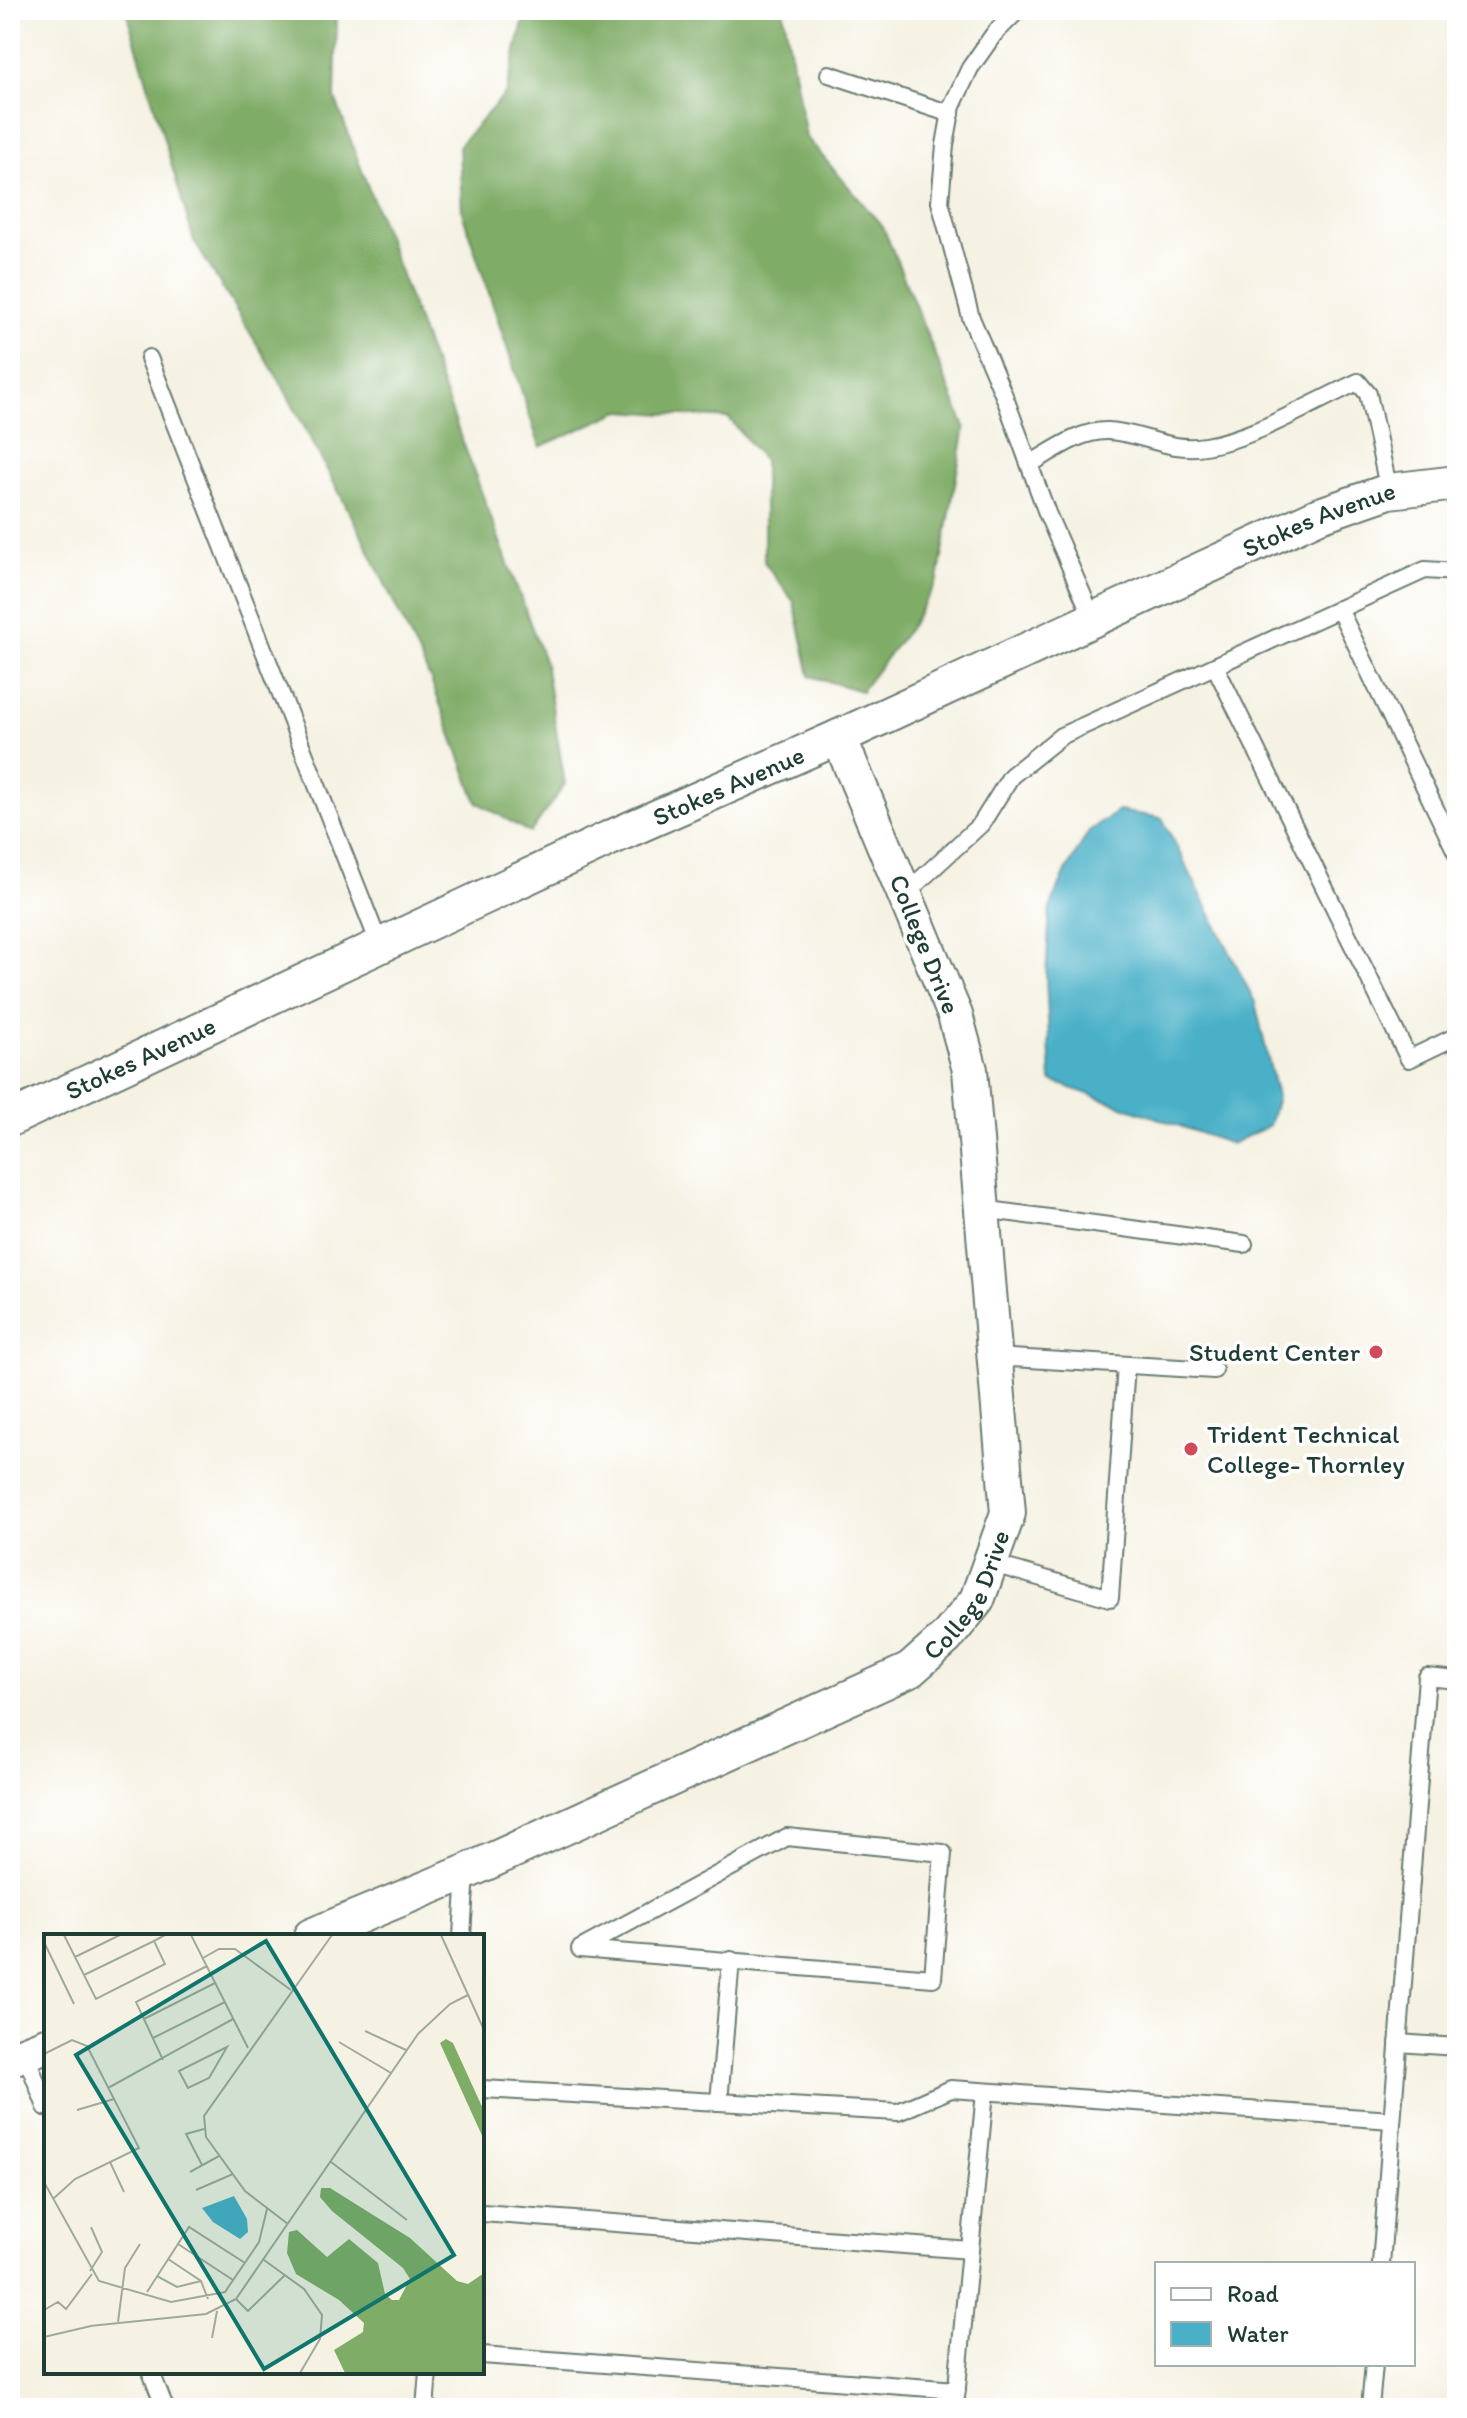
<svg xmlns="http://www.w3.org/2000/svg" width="1467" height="2418" font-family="Itim,sans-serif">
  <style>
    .forest { fill: #7fac66; stroke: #4f744d; stroke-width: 2 }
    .water { fill: #49b0c8; stroke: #34767e; stroke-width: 2 }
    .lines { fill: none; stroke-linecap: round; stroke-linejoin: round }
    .service-casing { stroke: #6a7c71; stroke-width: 20 }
    .minor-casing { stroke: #6a7c71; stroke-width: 38 }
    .service { stroke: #fff; stroke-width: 16 }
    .minor { stroke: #fff; stroke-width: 34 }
    .poi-dot { fill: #d1495b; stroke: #fff; stroke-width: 3 }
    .labels { text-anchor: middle; stroke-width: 7; stroke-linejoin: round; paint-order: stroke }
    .street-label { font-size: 26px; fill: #1f3d34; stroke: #fff }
    .poi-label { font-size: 26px; fill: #1f3d34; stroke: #fff; text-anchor: end }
    .inset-road { fill: none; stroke: #9faa9d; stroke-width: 2 }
    .view { fill: #0f766e; fill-opacity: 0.15; stroke: #0f766e; stroke-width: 4 }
    .inset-edge { fill: none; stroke: #1f3d34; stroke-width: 4 }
  </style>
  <rect width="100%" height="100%" fill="#fff"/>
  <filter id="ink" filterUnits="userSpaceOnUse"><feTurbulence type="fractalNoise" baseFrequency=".0125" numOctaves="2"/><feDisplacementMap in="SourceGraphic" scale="16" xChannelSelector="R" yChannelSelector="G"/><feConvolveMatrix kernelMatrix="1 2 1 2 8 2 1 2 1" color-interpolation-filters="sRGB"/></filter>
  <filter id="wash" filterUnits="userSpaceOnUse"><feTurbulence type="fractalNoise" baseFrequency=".006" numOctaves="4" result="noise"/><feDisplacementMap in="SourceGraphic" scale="32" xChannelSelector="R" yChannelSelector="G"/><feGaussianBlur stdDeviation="1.8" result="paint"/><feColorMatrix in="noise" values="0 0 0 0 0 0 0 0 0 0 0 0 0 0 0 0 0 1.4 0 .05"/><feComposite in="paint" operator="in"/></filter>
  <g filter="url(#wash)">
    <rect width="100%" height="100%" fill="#f5f2e3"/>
    <g class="forest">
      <polygon points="126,10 341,10 337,13 335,98 545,663 565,784 530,833 477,802 430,678 359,530 282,385 194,241"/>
      <polygon points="526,10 783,10 806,137 883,227 965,427 938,580 910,627 861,691 810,676 794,602 764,562 764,461 729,418 620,411 540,447 462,212 459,145 506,93"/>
    </g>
    <polygon class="water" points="1118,811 1162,818 1255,1002 1277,1097 1269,1126 1231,1144 1051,1081 1046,978 1050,908 1067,869 1089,831"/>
  </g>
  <g filter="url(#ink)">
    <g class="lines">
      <g class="service-casing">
        <g id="service">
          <polyline points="1018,10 994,34 970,68 952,106 945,145 940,202 971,318 1005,398 1047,513 1093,619"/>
          <polyline points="829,74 951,114"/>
          <polyline points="149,358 380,946"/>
          <path d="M1030,464C1053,451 1080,430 1108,431C1143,433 1168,452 1205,446C1258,437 1309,404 1358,382L1368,394L1389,491"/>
          <polyline points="1339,609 1457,854"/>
          <polyline points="1215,666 1409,1059 1457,1036"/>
          <polyline points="905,894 981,824 1011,776 1061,736 1425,570 1457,572"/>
          <polyline points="982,1209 1244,1244"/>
          <polyline points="995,1357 1214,1370"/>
          <polyline points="990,1563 1110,1598 1126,1365"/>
          <polygon points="787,1837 943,1853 933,1978 580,1949"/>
          <polyline points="462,1936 466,1872"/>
          <polyline points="1398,2043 1457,2047"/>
          <polyline points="25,2053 46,2107"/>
          <polyline points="482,2089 898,2112 951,2089 1392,2120"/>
          <polyline points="719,2102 731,1960"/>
          <polyline points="482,2213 970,2250"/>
          <polyline points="1381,2264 1427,1677 1457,1680"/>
          <polyline points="482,2355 957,2390"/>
          <polyline points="151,2372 165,2408"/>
          <polyline points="425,2408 428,2372"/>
          <polyline points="955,2408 985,2092"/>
          <polyline points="1370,2408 1374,2364"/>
        </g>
      </g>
      <g class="minor-casing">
        <g id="minor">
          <path id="s1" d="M10,1119L610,838L839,737L1317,516L1389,491L1457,483"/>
          <path id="s2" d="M311,1936L466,1872L910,1670L946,1638L977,1600L1008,1513L970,1070L955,1015L839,737"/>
          <polyline points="10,2059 46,2045"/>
        </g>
      </g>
      <use href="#service" class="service"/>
      <use href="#minor" class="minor"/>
    </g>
  </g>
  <g class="poi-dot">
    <circle cx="1376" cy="1352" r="8"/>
    <circle cx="1191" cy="1449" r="8"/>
  </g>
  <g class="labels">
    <g class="street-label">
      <text dy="9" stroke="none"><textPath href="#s1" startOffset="1440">Stokes Avenue</textPath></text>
      <text dy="9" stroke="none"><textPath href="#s1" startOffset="792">Stokes Avenue</textPath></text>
      <text transform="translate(925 944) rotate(68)" y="9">College Drive</text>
      <text dy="9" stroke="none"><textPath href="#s1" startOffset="144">Stokes Avenue</textPath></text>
      <text dy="9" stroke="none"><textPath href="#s2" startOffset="752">College Drive</textPath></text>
    </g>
    <g class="poi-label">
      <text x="1360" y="1361">Student Center</text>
      <text x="1207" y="1443" text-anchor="start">Trident Technical<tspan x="1207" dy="30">College- Thornley</tspan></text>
    </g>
  </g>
  <g transform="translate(44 1934)">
    <rect width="440" height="440" fill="#f5f2e3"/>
    <path d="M402,105L409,109L440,177V206L396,109ZM277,254H286L366,304L413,347L424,350L440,339V439H301L290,416L319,398L320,389L295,366L252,340L243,319L245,298L253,296L283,323L305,305L334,329L341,360L348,366H355L366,345L359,334L288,277L276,263Z" fill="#7fac66"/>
    <path d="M190,262L203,285L204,298L196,305L169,288L158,274Z" fill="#49b0c8"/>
    <path class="inset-road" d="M20,1L52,65L121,30L110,7L121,1M147,1L204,114M397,1L440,96M0,8L30,70M31,23L76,1M159,24L175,15H191L247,56M40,41L110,7M100,85L171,49M321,97L362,116M109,104L181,68M295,108L347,139M183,113L165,144L144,154L135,137ZM0,120L28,106L43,112L95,214L31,245L9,265M119,126L92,68L163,32M64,154L189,85M33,176L70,165M66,228L80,258M287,228L363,286M158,231L142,200L160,195M146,238L175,222M0,248L55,347L127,368L181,358L215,308L223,275M152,256L189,240M244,290L201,257L162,203L160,182L288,1M134,310L189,346M124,325L157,347L164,365M220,326L260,355L278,381L276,405L256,439M46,337L58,318L47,293M113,342L133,353L157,347M103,358L145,293L201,329M192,365L204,377L241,341M0,376L14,368L22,375L48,340M74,388L81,334L96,310M46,392L162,380L192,365L374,100L406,70L424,61M0,403L47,392M168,404L173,377"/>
    <path class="view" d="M222,7L410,321L220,435L32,121Z"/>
    <rect width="440" height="440" class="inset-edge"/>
  </g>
  <rect width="1467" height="2418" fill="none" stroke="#fff" stroke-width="40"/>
  <rect x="1155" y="2262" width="260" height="104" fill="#ffffff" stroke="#a5b1ae" stroke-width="2"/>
  <rect x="1171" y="2288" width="40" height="12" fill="#ffffff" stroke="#a5b1ae" stroke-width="2"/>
  <text x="1227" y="2302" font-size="24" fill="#1f3d34">Road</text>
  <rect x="1171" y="2322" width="40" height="24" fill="#49b0c8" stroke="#a5b1ae" stroke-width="2"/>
  <text x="1227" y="2342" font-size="24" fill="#1f3d34">Water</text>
</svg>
